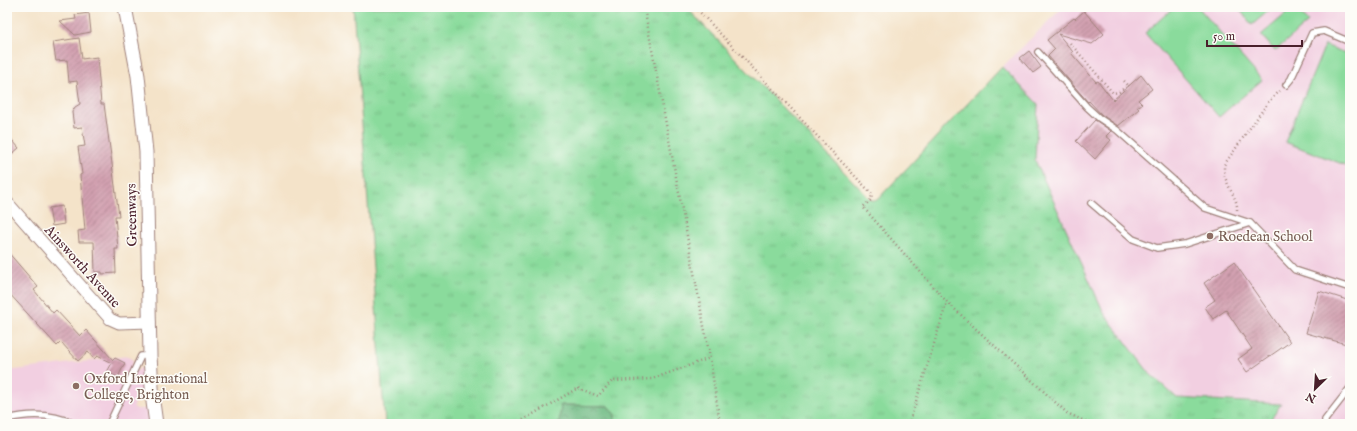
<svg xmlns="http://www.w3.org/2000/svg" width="1357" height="431" font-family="'IM FELL English',serif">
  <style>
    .built { fill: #f2cfe1 }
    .grass { fill: url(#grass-tufts); stroke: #6a7d64 }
    .forest { fill: url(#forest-crowns); stroke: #5c6d58 }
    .park { fill: #8adb9c; stroke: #6a7d64 }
    .building { fill: url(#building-hatch) }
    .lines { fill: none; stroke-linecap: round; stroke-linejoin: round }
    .service-casing { stroke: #9f817a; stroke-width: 8 }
    .minor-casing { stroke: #9f817a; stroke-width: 13 }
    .tertiary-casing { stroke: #9f817a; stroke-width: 15 }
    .path { stroke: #9f817a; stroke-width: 2.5; stroke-dasharray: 1 3; stroke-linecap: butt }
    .service { stroke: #fff; stroke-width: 5.5 }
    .minor { stroke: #fff; stroke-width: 11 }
    .tertiary { stroke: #fff; stroke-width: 13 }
    .education-dot { fill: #8d6e63; stroke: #fdfcf7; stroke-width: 1.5 }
    .labels { text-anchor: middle; stroke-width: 3; stroke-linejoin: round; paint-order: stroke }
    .street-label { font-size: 14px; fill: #4a1f2b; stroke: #fdfcf7 }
    .education-label { font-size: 14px; fill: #785e54; stroke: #fdfcf7; text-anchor: start }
  </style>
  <defs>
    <pattern id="grass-tufts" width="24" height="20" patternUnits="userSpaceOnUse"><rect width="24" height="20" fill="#8adb9c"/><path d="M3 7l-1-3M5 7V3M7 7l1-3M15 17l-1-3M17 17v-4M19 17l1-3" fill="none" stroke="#79bc87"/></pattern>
    <pattern id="forest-crowns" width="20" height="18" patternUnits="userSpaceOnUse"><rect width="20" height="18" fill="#6fbb84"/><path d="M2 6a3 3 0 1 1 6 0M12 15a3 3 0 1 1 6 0" fill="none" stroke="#5d976c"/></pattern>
    <pattern id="building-hatch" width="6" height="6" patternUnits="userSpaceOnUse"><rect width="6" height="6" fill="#d3a1b1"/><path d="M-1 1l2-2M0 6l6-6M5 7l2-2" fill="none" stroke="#ad8390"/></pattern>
  </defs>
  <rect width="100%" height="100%" fill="#fdfcf7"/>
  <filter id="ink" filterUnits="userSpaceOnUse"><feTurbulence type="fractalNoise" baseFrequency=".025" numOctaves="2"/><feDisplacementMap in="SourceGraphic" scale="8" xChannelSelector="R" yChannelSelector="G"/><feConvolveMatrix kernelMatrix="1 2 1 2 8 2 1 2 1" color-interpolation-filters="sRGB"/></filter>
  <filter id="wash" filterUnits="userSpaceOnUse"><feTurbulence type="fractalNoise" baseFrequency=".012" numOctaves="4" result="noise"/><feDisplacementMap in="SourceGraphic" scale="16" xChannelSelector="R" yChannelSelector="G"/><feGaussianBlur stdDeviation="0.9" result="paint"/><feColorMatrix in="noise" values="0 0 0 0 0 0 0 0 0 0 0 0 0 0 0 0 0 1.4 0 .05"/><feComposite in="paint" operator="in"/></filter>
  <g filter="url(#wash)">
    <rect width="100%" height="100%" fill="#f4e3c9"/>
    <g class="built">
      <polygon points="1063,7 1350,7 1350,424 1268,424 1281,404 1177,398 1150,374 1104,313 1035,159 1038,104 1002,67"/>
      <polygon points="128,356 133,360 132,368 138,371 140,367 143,373 146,400 134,402 134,409 147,409 150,424 7,424 7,371"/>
    </g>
    <polygon class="grass" points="353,7 686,7 871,200 877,200 1002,67 1038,104 1035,160 1104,313 1150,374 1177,398 1281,404 1268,424 614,424 615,415 608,406 562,405 559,424 385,424"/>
    <polygon class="forest" points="561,405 608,406 615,415 614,424 559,424"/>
    <g class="park">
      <polygon points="1174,7 1198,7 1262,80 1219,117 1145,33"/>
      <polygon points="1241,7 1273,7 1252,25 1239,9"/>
      <polygon points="1294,7 1308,22 1275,51 1261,35"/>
      <polygon points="1325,45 1350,55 1350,167 1285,142"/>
    </g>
    <g id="blocks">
      <g class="building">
        <polygon points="1084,11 1104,34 1097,40 1092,44 1058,34 1073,52 1071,53 1096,82 1098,81 1113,100 1141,75 1152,89 1138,100 1142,104 1137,107 1139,109 1118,126 1102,115 1089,101 1088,102 1048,56 1055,49 1047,40 1074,18 1075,19"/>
        <polygon points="89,13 91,32 75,35 60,21 76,19 75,15"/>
        <polygon points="79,38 82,59 97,57 101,104 104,104 119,216 115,216 118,249 115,249 116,273 102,274 102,272 95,272 94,242 79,242 78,231 85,230 80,175 82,174 78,147 85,146 82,127 74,128 72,112 75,107 80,104 77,81 69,82 67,60 56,61 53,42"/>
        <polygon points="1029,51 1041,67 1033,73 1020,58"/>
        <polygon points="1095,120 1111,131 1106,136 1111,140 1095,159 1076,141"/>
        <polygon points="7,134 19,148 7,158"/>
        <polygon points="62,206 64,224 52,226 49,208"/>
        <polygon points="7,251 38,287 34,290 53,313 56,310 80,336 86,330 113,360 115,358 125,363 118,377 107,372 112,363 97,356 94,359 88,352 78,361 61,342 57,346 7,291"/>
        <polygon points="1234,262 1290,342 1247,372 1238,359 1252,349 1226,310 1213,319 1205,307 1215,300 1204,283"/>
        <polygon points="1319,291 1350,301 1350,345 1306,333"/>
      </g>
    </g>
  </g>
  <g filter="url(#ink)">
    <use href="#blocks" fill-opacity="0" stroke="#9f817a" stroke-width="1"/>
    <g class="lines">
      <g class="service-casing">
        <g id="service">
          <polyline points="1038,52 1087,107 1099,118 1117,130 1205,208 1250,223 1295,270 1350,288"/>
          <polyline points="1286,85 1291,79 1312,33 1324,31 1350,42"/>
          <polyline points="1091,203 1133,239 1157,248 1185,244 1250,223"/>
          <path d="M7,419C30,413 54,414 75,424"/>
          <polyline points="109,424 141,356 150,356"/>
          <polyline points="1325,424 1325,420 1350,388"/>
        </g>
      </g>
      <g class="minor-casing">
        <polyline id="minor" points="7,202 110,319 119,323 150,322"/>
      </g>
      <g class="tertiary-casing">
        <polyline id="tertiary" points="125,7 138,76 146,152 150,356 153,402 156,424"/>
      </g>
      <g class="path">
        <polyline points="644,7 710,358 720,424"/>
        <polyline points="695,7 872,194 871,200 863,207 947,302 1067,413 1091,424"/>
        <polyline points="1070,43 1113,93 1119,92 1128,85 1129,86"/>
        <polyline points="1124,81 1128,85"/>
        <path d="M1237,210C1238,200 1230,191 1227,182C1224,176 1224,171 1224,165L1269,101L1280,91"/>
        <polyline points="516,424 578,388 598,396 612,381 652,379 710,358"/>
        <polyline points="909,424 947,302"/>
      </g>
      <use href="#service" class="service"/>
      <use href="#minor" class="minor"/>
      <use href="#tertiary" class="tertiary"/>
    </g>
  </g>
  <g class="education-dot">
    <circle cx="1210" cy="236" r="4"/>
    <circle cx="76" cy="386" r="4"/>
  </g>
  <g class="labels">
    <g class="street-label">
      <text transform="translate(131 215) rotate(-91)" y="5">Greenways</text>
      <text transform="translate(83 266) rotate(48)" y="5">Ainsworth Avenue</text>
    </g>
    <g class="education-label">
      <text x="1218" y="241">Roedean School</text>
      <text x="84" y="383">Oxford International<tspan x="84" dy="16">College, Brighton</tspan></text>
    </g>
  </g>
  <rect width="1357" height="431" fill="none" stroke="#fdfcf7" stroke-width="24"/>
  <g transform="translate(1315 389) rotate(205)" stroke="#fdfcf7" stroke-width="3" paint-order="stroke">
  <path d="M0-3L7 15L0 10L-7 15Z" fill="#4a1f2b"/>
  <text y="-6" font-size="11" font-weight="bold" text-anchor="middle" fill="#4a1f2b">N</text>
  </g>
  <path d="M1207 40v6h95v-6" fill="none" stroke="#4a1f2b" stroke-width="2"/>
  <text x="1213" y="40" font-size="12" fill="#4a1f2b" stroke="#fdfcf7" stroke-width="3" paint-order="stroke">50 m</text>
</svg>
